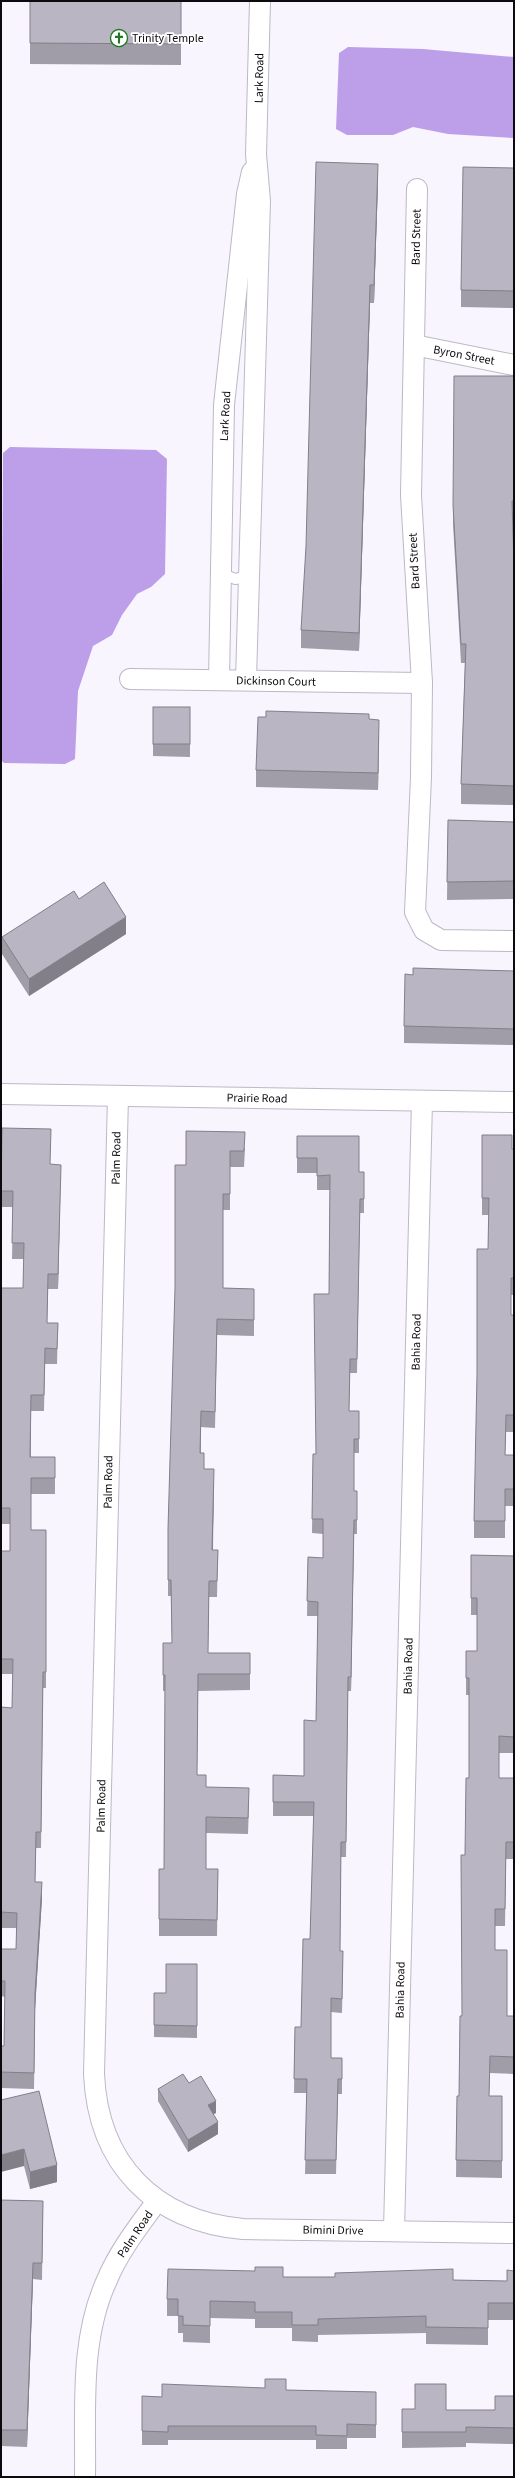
<svg xmlns="http://www.w3.org/2000/svg" width="515" height="2478" font-family="'Source Sans 3',sans-serif">
  <style>
    .water { fill: #bd9ee9 }
    .lines { fill: none; stroke-linecap: round; stroke-linejoin: round }
    .lane-casing { stroke: #bdb8c6; stroke-width: 12 }
    .street-casing { stroke: #bdb8c6; stroke-width: 22 }
    .lane { stroke: #fff; stroke-width: 10 }
    .street { stroke: #fff; stroke-width: 20 }
    .wall { fill: #a09ca8 }
    .shaded-wall { fill: #827f88 }
    .building { fill: #bab5c3; stroke: #827f88 }
    .labels { text-anchor: middle; stroke-width: 3.5; stroke-linejoin: round; paint-order: stroke }
    .poi-label { font-size: 12px; fill: #0c0a0f; stroke: #fff; text-anchor: start }
    .street-label { font-size: 12px; fill: #0c0a0f; stroke: #fff }
  </style>
  <rect width="100%" height="100%" fill="#f8f5fe"/>
  <g class="water">
    <polygon points="348,47 423,49 514,57 514,138 448,134 413,127 393,135 347,135 336,129 339,53"/>
    <polygon points="10,447 156,450 167,459 165,574 151,587 137,594 122,615 112,635 93,646 78,691 75,759 65,764 4,763 1,760 3,453"/>
  </g>
  <g class="lines">
    <g class="lane-casing">
      <polyline id="lane" points="221,573 235,579 250,576"/>
    </g>
    <g class="street-casing">
      <g id="street">
        <polyline points="417,189 411,495 422,683 421,777 415,912 424,930 441,940 514,941"/>
        <polyline points="414,345 514,365"/>
        <polyline points="130,679 422,683"/>
        <polyline points="219,680 224,405 247,194 252,172"/>
        <polyline points="246,680 260,201 256,154 260,1"/>
        <polyline points="1,1094 514,1102"/>
        <path d="M118,1096L94,2074C98,2164 154,2221 243,2229L514,2233"/>
        <polyline points="394,2231 422,1101"/>
        <path d="M85,2477C86,2412 79,2340 107,2280C119,2251 139,2226 157,2201"/>
      </g>
    </g>
    <use href="#lane" class="lane"/>
    <use href="#street" class="street"/>
  </g>
  <g class="wall">
    <polygon points="30,1 181,1 181,65 30,64"/>
    <polygon points="514,168 514,308 461,307 461,290"/>
    <polygon points="378,182 374,303 370,303 359,651 301,648 301,630"/>
    <polygon points="514,376 514,520 512,520 514,564 514,805 461,804 461,784 465,663 461,663 453,524 453,505"/>
    <polygon points="153,707 190,707 190,757 153,756"/>
    <polygon points="379,736 378,790 256,787 256,770"/>
    <polygon points="448,820 514,822 514,899 447,900"/>
    <polygon points="79,899 126,934 29,996 2,954 2,937"/>
    <polygon points="478,970 514,971 514,1045 404,1043 404,1026 413,975"/>
    <polygon points="186,1131 245,1148 244,1167 230,1167 230,1210 223,1210 223,1288 254,1289 254,1336 217,1335 215,1428 201,1427 201,1453 204,1469 214,1485 213,1550 218,1550 217,1597 209,1597 208,1653 250,1653 250,1690 198,1691 197,1775 206,1787 249,1804 248,1834 206,1833 206,1869 218,1869 217,1936 159,1936 159,1869 164,1869 165,1691 163,1691 163,1643 172,1643 171,1596 168,1596 168,1529 186,1165"/>
    <polygon points="482,1135 512,1149 514,1149 514,1295 511,1295 511,1315 514,1315 514,1432 506,1432 505,1455 514,1455 514,1506 505,1506 505,1538 474,1538 474,1521 488,1249 489,1215 482,1215"/>
    <polygon points="297,1136 359,1172 364,1172 364,1213 360,1213 357,1373 350,1373 349,1411 359,1411 359,1453 354,1453 354,1491 357,1491 357,1534 354,1534 351,1691 348,1691 346,1857 341,1857 340,1951 343,1965 342,2013 331,2012 331,2058 342,2058 342,2094 338,2094 336,2174 305,2174 307,2093 294,2093 295,2027 301,2027 310,1939 314,1816 273,1816 273,1775 304,1776 316,1721 318,1616 307,1616 308,1557 323,1558 323,1534 312,1533 313,1454 316,1454 329,1294 330,1190 317,1190 317,1173 297,1173"/>
    <polygon points="51,1164 60,1208 58,1289 48,1289 47,1323 58,1323 57,1364 45,1364 44,1411 31,1411 31,1457 55,1457 55,1494 31,1494 31,1530 46,1530 46,1688 43,1688 41,1848 36,1848 35,1882 42,1898 35,2009 34,2089 1,2088 1,2046 4,2046 5,1997 1,1996 1,1949 16,1949 17,1928 1,1928 1,1707 12,1708 13,1674 1,1674 1,1551 10,1551 10,1524 1,1524 1,1288 23,1288 24,1259 12,1259 13,1207 1,1207 1,1168"/>
    <polygon points="471,1555 514,1556 514,1753 499,1753 499,1778 514,1778 514,1859 506,1859 505,1926 495,1926 495,1950 507,2016 514,2016 514,2074 490,2073 489,2096 502,2096 502,2178 456,2177 457,2096 459,2096 462,2016 465,1855 469,1778 469,1695 466,1695 466,1651 477,1651 477,1615 471,1615"/>
    <polygon points="197,1964 197,2038 154,2037 154,1993 166,1993"/>
    <polygon points="189,2083 216,2113 213,2114 218,2134 188,2152 158,2101 158,2089"/>
    <polygon points="1,2100 57,2182 30,2189 24,2166"/>
    <polygon points="1,2200 43,2201 42,2280 33,2279 27,2447 1,2446"/>
    <polygon points="514,2271 514,2320 488,2320 488,2345 426,2344 426,2333 318,2335 318,2342 292,2341 292,2328 255,2328 255,2319 210,2318 210,2343 183,2342 183,2333 178,2333 178,2316 167,2316 167,2299 283,2277 507,2281"/>
    <polygon points="286,2390 376,2392 376,2438 347,2438 347,2449 316,2449 316,2440 168,2440 168,2445 142,2445 142,2396 162,2397"/>
    <polygon points="514,2396 514,2444 466,2443 466,2447 402,2448 402,2409 446,2410 495,2410"/>
  </g>
  <g class="shaded-wall">
    <polygon points="378,164 378,182 374,303 374,285"/>
    <polygon points="370,285 370,303 359,651 359,633"/>
    <polygon points="379,720 379,736 378,790 378,773"/>
    <polygon points="126,917 126,934 29,996 29,979"/>
    <polygon points="61,1165 60,1208 58,1289 58,1274"/>
    <polygon points="214,1469 214,1485 212,1566 212,1550"/>
    <polygon points="354,1520 354,1534 351,1691 351,1677"/>
    <polygon points="42,1882 42,1898 35,2009 34,2089 35,1994"/>
    <polygon points="216,2101 216,2113 208,2117 208,2105"/>
    <polygon points="218,2122 218,2134 188,2152 188,2140"/>
    <polygon points="24,2149 24,2166 1,2172 1,2155"/>
    <polygon points="57,2165 57,2182 30,2189 30,2172"/>
    <polygon points="33,2263 33,2279 27,2447 27,2430"/>
  </g>
  <g class="building">
    <polygon points="30,1 181,1 181,44 30,43"/>
    <polygon points="316,162 378,164 374,285 370,285 359,633 301,630 306,546"/>
    <polygon points="463,167 514,168 514,291 461,290"/>
    <polygon points="454,376 514,376 514,501 512,501 514,564 514,786 461,784 466,644 461,644 453,505"/>
    <rect x="153" y="707" width="37" height="37"/>
    <polygon points="266,711 369,714 369,719 379,720 378,773 256,770 258,717 266,717"/>
    <polygon points="448,820 514,822 514,881 447,882"/>
    <polygon points="104,882 126,917 29,979 2,937 74,891 79,899"/>
    <polygon points="413,968 478,970 514,971 514,1029 404,1026 405,974 413,975"/>
    <polygon points="2,1128 51,1129 50,1164 61,1165 58,1274 48,1274 47,1323 58,1323 57,1349 45,1348 44,1395 31,1395 30,1457 55,1457 55,1478 31,1478 31,1530 46,1530 46,1672 43,1672 41,1832 36,1832 35,1882 42,1882 35,1994 34,2073 1,2072 1,2046 4,2046 5,1981 1,1981 1,1949 16,1949 17,1913 1,1912 1,1707 12,1708 13,1659 1,1659 1,1551 10,1551 10,1508 1,1508 1,1288 23,1288 24,1243 12,1243 13,1191 1,1191"/>
    <polygon points="186,1131 245,1132 244,1151 230,1151 230,1194 223,1194 223,1288 254,1289 254,1320 217,1319 215,1412 201,1411 200,1453 204,1453 204,1469 214,1469 212,1550 218,1550 217,1581 209,1581 208,1653 250,1653 250,1674 198,1674 197,1775 206,1775 206,1787 249,1788 248,1818 206,1817 206,1869 218,1869 217,1920 159,1919 159,1869 164,1869 165,1675 163,1675 163,1643 172,1643 171,1580 168,1580 168,1529 175,1288 175,1165 186,1165"/>
    <polygon points="482,1135 512,1135 512,1149 514,1149 514,1278 511,1278 511,1315 514,1315 514,1415 506,1415 505,1455 514,1455 514,1489 505,1489 505,1521 474,1521 477,1374 477,1249 488,1249 489,1198 482,1198"/>
    <polygon points="297,1136 359,1136 359,1172 364,1172 364,1199 360,1199 357,1359 350,1359 349,1411 359,1411 359,1439 354,1439 354,1491 357,1491 357,1520 354,1520 351,1677 348,1677 346,1842 341,1842 340,1951 343,1951 342,1999 331,1998 331,2058 342,2058 342,2079 338,2079 336,2160 305,2160 307,2079 294,2079 295,2027 301,2027 303,1939 310,1939 314,1802 273,1802 273,1775 304,1776 304,1720 316,1721 318,1602 307,1601 308,1557 323,1558 323,1519 312,1519 313,1454 316,1454 314,1294 329,1294 330,1175 317,1176 317,1158 297,1158"/>
    <polygon points="471,1555 514,1556 514,1737 499,1736 499,1778 514,1778 514,1842 506,1842 505,1909 495,1909 495,1950 507,1950 507,2016 514,2016 514,2057 490,2056 489,2096 502,2096 502,2161 456,2160 457,2096 459,2096 460,2016 462,2016 461,1855 465,1855 466,1778 469,1778 469,1678 466,1678 466,1651 477,1651 477,1598 471,1598"/>
    <polygon points="166,1964 197,1964 197,2026 154,2025 154,1993 166,1993"/>
    <polygon points="183,2074 189,2083 201,2076 216,2101 208,2105 218,2122 188,2140 158,2089"/>
    <polygon points="39,2091 57,2165 30,2172 24,2149 1,2155 1,2100"/>
    <polygon points="1,2200 43,2201 42,2263 33,2263 27,2430 1,2430"/>
    <polygon points="255,2267 283,2267 283,2277 335,2277 335,2273 453,2269 453,2280 507,2281 507,2270 514,2271 514,2303 488,2303 488,2328 426,2327 426,2316 318,2319 318,2325 292,2325 292,2312 255,2312 255,2302 210,2301 210,2326 183,2325 183,2316 178,2316 178,2299 167,2299 168,2269 255,2271"/>
    <polygon points="265,2379 286,2379 286,2390 376,2392 376,2425 347,2424 347,2436 316,2435 316,2426 168,2426 168,2432 142,2431 142,2396 162,2397 162,2384 265,2388"/>
    <polygon points="415,2384 446,2384 446,2410 495,2410 495,2396 514,2396 514,2428 466,2427 466,2432 402,2432 402,2409 415,2409"/>
  </g>
  <defs>
    <g id="church-ring" transform="scale(0.9)"><circle r="9.5" fill="#fff" stroke="#217724" stroke-width="1.5"/><path d="M-1.2-6h2.4v3.5h3.3v2.4h-3.3V6h-2.4V-.1h-3.3v-2.4h3.3Z" fill="#217724"/></g>
  </defs>
  <g fill-rule="evenodd">
    <use href="#church-ring" x="119" y="38"/>
  </g>
  <g class="labels">
    <g class="poi-label">
      <text x="132" y="42">Trinity Temple</text>
    </g>
    <g class="street-label">
      <text transform="translate(259 78) rotate(-89)" y="4">Lark Road</text>
      <text transform="translate(416 237) rotate(-89)" y="4">Bard Street</text>
      <text transform="translate(464 355) rotate(11)" y="4">Byron Street</text>
      <text transform="translate(225 416) rotate(-87)" y="4">Lark Road</text>
      <text transform="translate(414 561) rotate(-93)" y="4">Bard Street</text>
      <text transform="translate(276 681) rotate(1)" y="4">Dickinson Court</text>
      <text transform="translate(257 1098) rotate(1)" y="4">Prairie Road</text>
      <text transform="translate(116 1158) rotate(-89)" y="4">Palm Road</text>
      <text transform="translate(416 1342) rotate(-89)" y="4">Bahia Road</text>
      <text transform="translate(108 1482) rotate(-89)" y="4">Palm Road</text>
      <text transform="translate(408 1666) rotate(-89)" y="4">Bahia Road</text>
      <text transform="translate(101 1806) rotate(-89)" y="4">Palm Road</text>
      <text transform="translate(400 1990) rotate(-89)" y="4">Bahia Road</text>
      <text transform="translate(333 2230) rotate(1)" y="4">Bimini Drive</text>
      <text transform="translate(135 2234) rotate(-56)" y="4">Palm Road</text>
    </g>
  </g>
  <rect width="515" height="2478" fill="none" stroke="#0c0a0f" stroke-width="4"/>
</svg>
